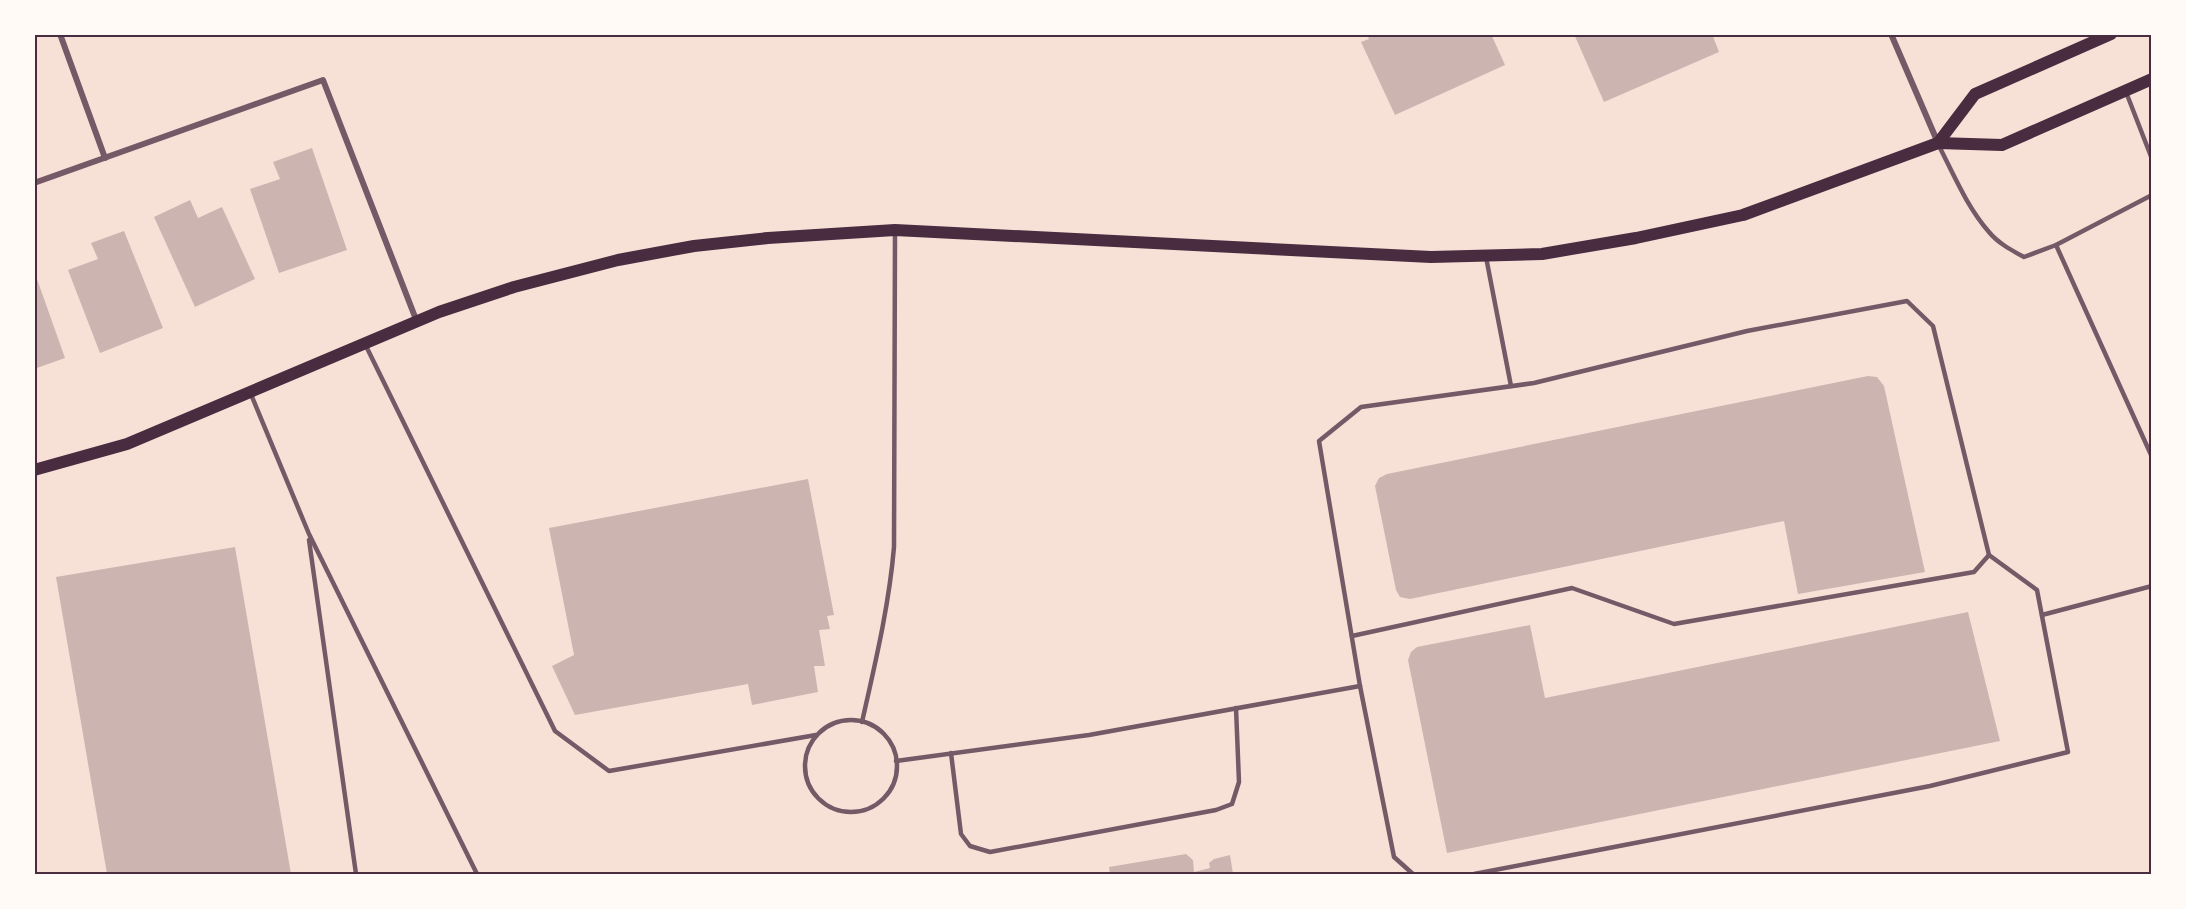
<svg xmlns="http://www.w3.org/2000/svg" width="2186" height="909" font-family="'Open Sans',sans-serif">
  <style>
    .building { fill: #ccb4b1 }
    .lines { fill: none; stroke-linecap: round; stroke-linejoin: round }
    .service { stroke: #755966; stroke-width: 4.5 }
    .minor { stroke: #755966; stroke-width: 6 }
    .secondary { stroke: #4a2c40; stroke-width: 12 }
    .neatline { fill: none; stroke: #4a2c40; stroke-width: 2 }
  </style>
  <rect width="100%" height="100%" fill="#f7e1d7"/>
  <g class="building">
    <polygon points="1367,34 1491,34 1505,65 1395,115 1361,42 1369,39"/>
    <polygon points="1574,34 1712,34 1719,52 1604,102"/>
    <polygon points="312,148 347,250 279,273 250,189 280,179 273,162"/>
    <polygon points="190,200 198,218 222,207 255,279 195,307 154,217"/>
    <polygon points="124,231 163,328 100,353 68,270 98,259 91,243"/>
    <polygon points="37,279 65,358 34,369 34,280"/>
    <polygon points="1868,376 1877,377 1884,386 1925,572 1798,594 1784,521 1410,599 1400,597 1396,590 1375,486 1379,478 1387,474"/>
    <polygon points="808,479 834,615 827,616 830,629 819,630 825,666 814,666 818,692 752,705 748,684 575,715 552,666 574,655 549,528"/>
    <polygon points="235,547 291,874 107,874 56,577"/>
    <polygon points="1968,612 2000,741 1447,853 1408,660 1411,652 1417,647 1530,625 1545,698"/>
    <polygon points="1186,854 1193,860 1194,872 1210,868 1209,863 1214,859 1230,855 1233,874 1110,874 1109,867"/>
  </g>
  <g class="lines">
    <g class="service">
      <polyline points="2126,92 2152,159"/>
      <path d="M1939,146C1954,175 1967,207 1989,232C1998,243 2011,250 2024,257L2056,245L2152,195"/>
      <polyline points="2056,245 2152,457"/>
      <polyline points="1486,257 1511,386"/>
      <polyline points="366,346 555,731 609,771 816,735"/>
      <polyline points="250,392 309,534 477,874"/>
      <polyline points="309,540 356,874"/>
      <polyline points="2042,615 2152,586"/>
      <polyline points="1352,636 1572,588 1674,624 1974,572 1989,555"/>
      <circle cx="851" cy="766" r="46"/>
      <path d="M862,722C875,664 889,606 894,547L895,232"/>
      <polyline points="951,753 961,834 970,846 990,852 1216,810 1232,804 1239,782 1236,708"/>
      <polyline points="896,761 1089,735 1360,686"/>
      <polyline points="1413,874 1394,857 1360,686 1319,441 1361,407 1534,383 1747,331 1907,301 1933,326 1989,555 2037,590 2068,752 1930,786 1474,874"/>
    </g>
    <g class="minor">
      <polyline points="60,34 105,158"/>
      <polyline points="1891,34 1938,143"/>
      <polyline points="34,183 323,80 417,322"/>
    </g>
    <g class="secondary">
      <polyline points="1938,143 1975,94 2111,34"/>
      <polyline points="34,470 127,444 439,312 514,287 618,260 694,246 768,238 895,230 1431,257 1542,254 1636,238 1743,215 1938,143 2002,145 2152,79"/>
    </g>
  </g>
  <rect width="2186" height="909" fill="none" stroke="#fffaf5" stroke-width="72"/>
  <rect x="36" y="36" width="2114" height="837" class="neatline"/>
</svg>
